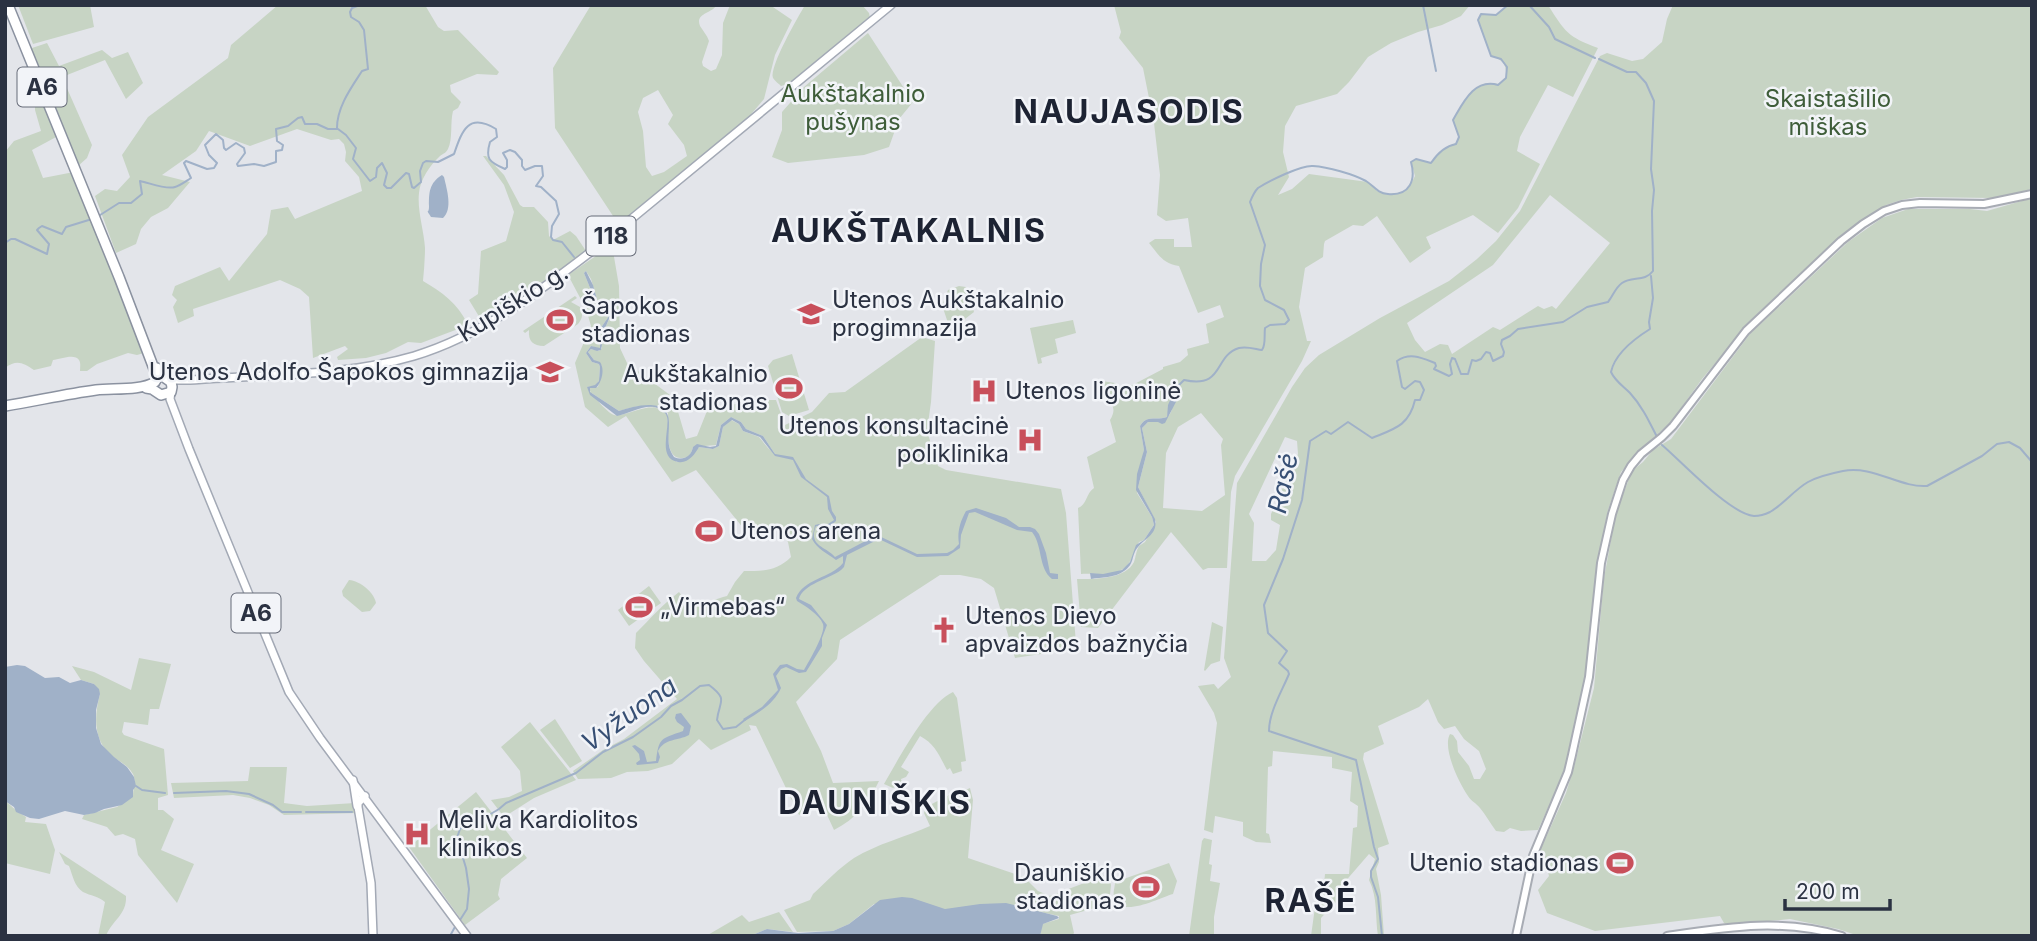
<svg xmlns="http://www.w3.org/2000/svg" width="2037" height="941" font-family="Inter,sans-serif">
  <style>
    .green { fill: #c7d4c4; fill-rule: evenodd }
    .water { fill: #a0b1c8 }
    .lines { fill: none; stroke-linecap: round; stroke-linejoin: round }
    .stream { stroke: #a0b1c8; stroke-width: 2 }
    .secondary-casing { stroke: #a8acb4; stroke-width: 10 }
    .primary-casing { stroke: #a3a9b5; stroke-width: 10 }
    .highway-casing { stroke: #8b92a0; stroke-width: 12 }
    .secondary { stroke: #fff; stroke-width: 6 }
    .primary { stroke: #fff; stroke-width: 7 }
    .highway { stroke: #fff; stroke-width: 9 }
    .labels { text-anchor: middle; stroke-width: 5; stroke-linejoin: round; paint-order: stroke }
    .shield { fill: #f2f4f8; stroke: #676c79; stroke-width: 2 }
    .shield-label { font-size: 23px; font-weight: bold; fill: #2b3242 }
    .park-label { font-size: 24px; fill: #3e5d39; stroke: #f2f4f8 }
    .poi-label { font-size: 24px; fill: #2b3242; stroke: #f2f4f8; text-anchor: start }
    .street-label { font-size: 24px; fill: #2b3242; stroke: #f2f4f8 }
    .water-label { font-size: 26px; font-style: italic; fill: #374f74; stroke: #f2f4f8 }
    .district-label { font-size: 32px; font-weight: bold; letter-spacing: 2px; fill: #1d2333; stroke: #f2f4f8 }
  </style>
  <rect width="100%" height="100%" fill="#e3e5ea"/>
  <g class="green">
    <polygon points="18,5 90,5 94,27 33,44"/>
    <path d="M278,5H425L438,27L444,31L458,30L499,72L497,75L477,74L450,85L451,92L461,102L458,108L453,111C450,122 453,139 448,149C446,153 444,153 440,156C430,165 420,180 419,193C417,210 424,231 425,248C425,259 424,270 423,281C442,292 458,304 467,323L466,326L421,343L408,342L386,353L366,358L338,360L337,357L348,349L345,346L313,358L309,297L300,289L280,280L193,309L194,316L178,323L173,307L177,300L172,295L175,286L220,267L229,281L267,234L271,210L288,207L295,219L362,191L359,177L345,161L346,152L344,144L339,139L331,140L297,129L250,146L209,131L196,151L162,175L190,182L168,208L151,217L141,229L136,244L116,253L95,196L105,189L117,191L130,177L122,155L148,117L228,58L231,45Z"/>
    <path d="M591,5H717C711,14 695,13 700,26C703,31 707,35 709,41L702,62L703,66L711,71L716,69L722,55L723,23L730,5H770L792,20L775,55L764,99L747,119L619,225L555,128L553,68ZM658,90L673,115L668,124L684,145L687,156L664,172L652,176L646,167L643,131L638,112L643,98Z"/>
    <path d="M805,5H862L869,13L870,18L791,83L781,86C779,84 775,81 773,78C769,67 798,17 805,5Z"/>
    <path d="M1114,5H1470L1461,16L1442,25L1418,32L1391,43L1368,57L1349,82L1337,94L1296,106L1285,126L1283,152L1289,177L1278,195L1292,189L1309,174L1368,182L1377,191L1389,194L1404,192L1411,184L1415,176L1411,162L1416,159L1431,163C1437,154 1445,147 1456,143L1459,137L1453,120C1464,103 1474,78 1498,84L1506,78C1507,64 1503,60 1491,56L1478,20L1481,14L1496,15L1508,5H1548C1565,32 1568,37 1598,48L1573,97L1548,85L1520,137L1517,151L1540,164L1518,208L1498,233L1473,215L1426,237L1431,248L1410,263L1377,216L1363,226L1353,225L1325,241L1324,244L1323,257L1305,268L1299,307L1307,341H1311L1302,361L1235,476L1231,492L1227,568H1208L1203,570L1171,532L1098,628L1081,627L1077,579C1093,579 1125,580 1134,562C1136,556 1136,551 1139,546L1145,542L1156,522L1138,487L1147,452L1142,428L1148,422C1173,421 1173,413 1173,390L1167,417C1156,421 1147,414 1140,426L1144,450L1137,493L1152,517L1154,525L1144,540L1139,542C1135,549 1133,557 1129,563C1119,578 1097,573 1081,574L1078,508C1087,505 1086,493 1094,488L1087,457L1116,442L1110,420C1119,405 1108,404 1105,391H1100L1098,384L1102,381L1115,383L1123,390L1163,369V367L1180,362L1188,355L1187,349L1209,343L1206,324L1224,317L1220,305L1198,313L1179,266C1162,263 1159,255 1149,243L1155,239H1174V247H1192L1188,218L1166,221L1157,215L1160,175L1154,123L1143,68L1119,38L1121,32ZM1201,413L1223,439L1221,445L1225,495L1202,511L1163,508L1166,453L1178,427Z"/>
    <path d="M1673,5H2032V189L1994,198L1917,197L1901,200L1886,205L1864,219L1841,235L1755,316L1702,379L1671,422L1642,448L1621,472L1608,510L1600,550L1585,679L1581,704L1564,772L1538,830L1521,831L1510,828L1504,832L1496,831C1490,823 1486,815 1480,808C1476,803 1471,801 1468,796C1459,783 1442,748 1450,734L1453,735L1457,741L1458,752L1469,766L1474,779H1480L1486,769L1479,751L1464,739L1455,726L1444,729L1438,722L1428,699L1419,707L1378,726L1384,744L1364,753L1363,759L1389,844L1378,848L1379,862L1376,869L1381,895L1384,936H1378C1375,917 1378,898 1369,880L1375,859L1369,854L1343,884L1338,900L1321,918V936H1311L1316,900L1323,895L1325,874H1349L1353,828L1357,827L1358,806L1350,801L1352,772L1332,768V757L1273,751L1272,766L1268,767L1266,833L1269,834L1271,843L1256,842L1243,836V822L1215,816L1213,833L1204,830L1217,723L1214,713L1198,686L1214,684L1218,689L1231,677L1224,658L1237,483L1292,387L1305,368L1319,355L1380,318L1449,281L1477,259L1496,241L1520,211L1600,56L1607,53L1632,61L1643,59L1662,42L1667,19ZM1550,195L1610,243L1556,309L1552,306L1544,309L1538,306L1500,330L1493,327L1452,354L1448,345L1440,344L1425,352L1415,340L1407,323L1493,265ZM1285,437L1297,441L1298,454L1271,514V520L1280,525L1276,550L1266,561H1252L1254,523L1249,514Z"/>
    <polygon points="868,33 913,102 899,119 889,147 864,155 788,163 772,157 782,130 782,112 804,87"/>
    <polygon points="47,43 59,66 102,50 112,58 128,52 143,83 126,99 105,60 62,77 92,145 87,158 78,166 29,49"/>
    <path d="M44,100L58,136L32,150L43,178L74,172L144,353L137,355L128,353L97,364L87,371H80C80,367 81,363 79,360C75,353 60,359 53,360L51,366L34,370C23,363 17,359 5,368V152L14,141L41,131L35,110V103Z"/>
    <polygon points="483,156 486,156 504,175 520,205 523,207 534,207 548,222 549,236 553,240 570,231 576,236 586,251 552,277 483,323 469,300 478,294 481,251 506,241 514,212 504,185"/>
    <polygon points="2032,198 2032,936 1859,936 1838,929 1790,919 1728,925 1724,923 1720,916 1595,931 1547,913 1538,890 1549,876 1545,860 1542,861 1539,853 1566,793 1574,767 1594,688 1604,578 1616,513 1632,471 1643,462 1653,450 1671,439 1750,334 1848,242 1882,218 1908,209 1970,209 1987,211"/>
    <path d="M612,245L619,286L620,348L627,363L674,398L686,439L697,436L707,411L752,400H776L785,425L812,412L829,393L845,392L922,337L935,341L931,402L927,431L938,466L946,470L1061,489L1066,513L1076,644L1074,649L1015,658L994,588L981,579L960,575H940L840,640L837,659L796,702L821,751L833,783L879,781C869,802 856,819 834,830L822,804L799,815L756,726L749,725L751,730L711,750L699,739L672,764L648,771L627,772L611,778L578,779L573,771L603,750L624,739L677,699L644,661L635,648L636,633C650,619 663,604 679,592C693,611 708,601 727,596L735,582L744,571C763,571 777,571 791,557L788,542L778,527L753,540L696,470L672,482L626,416L608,427L585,407L575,363L591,326L586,309L568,275ZM586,271L591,279L599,307L611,315L606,326L597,338L602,348L599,351L591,349L588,352L594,360L602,366L598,387L590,388V392L619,411C639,405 649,403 668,413C668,425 664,460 682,458C690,458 691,453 693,447L716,445L721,425L731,417L741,422L746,429L763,436L775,454L768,448L759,437L743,431L739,424L731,420L723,427L719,446L713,449L699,447L685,461L677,462L668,455C668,447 668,419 667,415C658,396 625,418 614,415C606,412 592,394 587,387L595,386L599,381L600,367L599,364L592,362L586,353L591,346L600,349V345L594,338L609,316L599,310L584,273Z"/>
    <polygon points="959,286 966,287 974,312 961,322 957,318 953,320 953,323 949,326 942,305 948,290"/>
    <path d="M575,296L577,298L571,302L580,307C583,314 583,318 578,324L544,346C533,346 528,341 529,330L525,333L523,331Z"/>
    <polygon points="1073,320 1076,333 1055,339 1058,353 1041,358 1042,363 1038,364 1030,328"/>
    <polygon points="792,354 809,410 789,416 782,412 768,366 773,360"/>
    <path d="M349,580C360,581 374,592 376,603L370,611L362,612L343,596L342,591Z"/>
    <polygon points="649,586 661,603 629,626 618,610"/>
    <polygon points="1212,622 1223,627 1220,661 1211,664 1205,671 1204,670"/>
    <path d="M139,658L171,664L159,709H150L148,725L124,722L122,732L124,735L164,749L168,795L158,798V810H163L174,819L161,850L194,864L177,903L138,855L135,839L123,834L115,836L107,827L82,819L84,815L117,807L133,796C133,789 136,780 133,774C128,765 120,762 112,756C93,740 94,717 100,694L94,684L81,680L72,666L94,672L131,690Z"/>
    <path d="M953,692L957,698L966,761L961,762L962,771L953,774L950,768L947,770C939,755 935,744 920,736L901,767L909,772L906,777L901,779L902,784L893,788L884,784C898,760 928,703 953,692Z"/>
    <polygon points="555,719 582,761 570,768 540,730"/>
    <polygon points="530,722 576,780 534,798 504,817 491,800 509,797 522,791 520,771 501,747"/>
    <polygon points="250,767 287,767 284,803 307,806 355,803 358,813 284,815 269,805 250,798 233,795 174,798 171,783 248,781"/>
    <path d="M970,788L973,800L968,858L1024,877L1038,891L1050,896L1108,874L1111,885L1109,904L1070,915L1074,933L1072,936H1040L1042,924L1059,919V916L1036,911L945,909L874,904L849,924L833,931L797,932L784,910L810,900L813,894C826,882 839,868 854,858C877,844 905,837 930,826L924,813L926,807L953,793H959Z"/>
    <polygon points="476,792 527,858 501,879 498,895 500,899 465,925 409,847"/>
    <path d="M5,801C13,807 17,812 26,817L25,822L46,824L55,850L50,874L5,863Z"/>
    <polygon points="1204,838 1212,840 1209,864 1212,865 1210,881 1220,883 1214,917 1214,936 1189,936 1202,841"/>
    <path d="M59,852L126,896C127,915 112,920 106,936H98L105,902C98,896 91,896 83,892C74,886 73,876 69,866L65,864Z"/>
    <path d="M1169,863L1177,881L1173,894C1159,898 1122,918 1115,899C1112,893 1115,888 1115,882Z"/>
    <polygon points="779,912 793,932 767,929 750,936 706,936 742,915 749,922"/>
  </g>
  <g class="water">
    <path d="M442,175L444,177C447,190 453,209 443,218L431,217C425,207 429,216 429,206C429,193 429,183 442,175Z"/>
    <path d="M586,271L593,285L599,307L611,314L606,326L597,338L602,344L601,350L597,351L591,349L588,352L594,360L600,362C605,369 602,382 596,388H590V392L619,411C635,406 670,396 669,424C669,436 666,446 674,457C683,461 691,457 693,447L697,444L710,447L716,446L721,425L731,417L741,422L746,429L763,436L775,454L793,457L806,479L829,496L832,511L836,517V521L827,529L816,526C808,546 825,546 835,557L877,535L917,554L947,553L953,550L959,544C957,532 960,522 966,511L976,508L1006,518L1019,527H1030L1035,529L1039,534L1046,553L1050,573L1058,574V579H1052C1038,568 1043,546 1032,532L1017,530L975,512L969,513L961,535L960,548L948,556L917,557L879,539L847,555L844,567L841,570C829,579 803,584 799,599L811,605L827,625L822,638V646L806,672L799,673L786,667L781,669L776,676L781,688C774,704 759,712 745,721L743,719L762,707L778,690L773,674L780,665L787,664L797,669L804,670C809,661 826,633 823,624C819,614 805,606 797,601L796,598C803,579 831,578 843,563V556L836,560C827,553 817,549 812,539L815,525L819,524L825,526L834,520L828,509L827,497L801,477L793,460L775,456L760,437L743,431L739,424L732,420L723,427L719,446L713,449L699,447C695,454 688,464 678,462C657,459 670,429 667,417C666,413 663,411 660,409C646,402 630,414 617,416L590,395L587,387L595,385L599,381L600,367L599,364L592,362L586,353L591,346L600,348V345L594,338L609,316L599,310L584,273Z"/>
    <path d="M1176,387L1178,398L1165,423L1162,424L1158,422H1148L1142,428L1147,452L1138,487L1155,519C1158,534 1146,537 1138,547C1131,555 1135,564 1124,571C1115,578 1101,577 1091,579L1090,573L1103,574L1122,570L1130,562L1136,545L1144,540L1154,525L1152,517L1136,490L1137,474L1144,450L1140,426C1147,414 1156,421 1167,417L1168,405Z"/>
    <polygon points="17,665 25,666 45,678 59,677 70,683 81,680 94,684 99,689 100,694 96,710 96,728 101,744 114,757 127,767 134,777 136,786 133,790 133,797 122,805 104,809 95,813 84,815 65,811 39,819 30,818 16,812 14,807 5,801 5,667"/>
    <path d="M681,713L691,726L689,735C678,741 665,738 658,751L660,757L658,763L637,765L636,763L640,760L639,754L632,746L635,745L644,751L647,762L656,761C659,737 661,739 683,731L684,727L677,722L675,718L676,714Z"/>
    <polygon points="902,897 912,898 945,909 980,904 1006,903 1057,916 1059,918 1043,924 1040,936 750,936 767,929 798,933 833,931 849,924 880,900"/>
  </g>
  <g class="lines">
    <g class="stream">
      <polyline points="1423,5 1436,71"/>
      <polyline points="1529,5 1549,27 1555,39 1595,58"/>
      <path d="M337,128C337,107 351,88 362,71L368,69L364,30L359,22L351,17L350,12L352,8L360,5"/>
      <path d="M97,217L119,203H131L142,194L140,181C150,183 166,190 175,187C180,186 186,181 191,178L184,163L186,161L207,169L214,168L217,163L209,155L205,145L216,134L223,140L224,148L226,150L236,143L244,148L245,153L237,164L238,166L254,164L264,166L276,162V151L282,150L283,145L277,141L276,129L288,126L298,118L302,117L305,124H317L328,129H338L346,135L356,148L353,159L370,181L376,177L377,168L382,163L387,173L384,185L387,188H391L406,173L409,174L412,187L414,188L421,182L420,171L423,163L426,161L438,162L454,154C462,131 468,112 496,129L497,137L490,142C485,159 489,162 505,169L507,167V160L503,153L510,150L515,152L522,160V166L525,170L535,166H542L543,176L536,186L541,187L556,201L559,214L552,226L551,237L553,240L562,242L574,257"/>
      <polyline points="5,243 11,239 15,239 47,254 49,244 37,230 39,228 42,226 62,234 66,227 92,219"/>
      <path d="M1651,276L1653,298L1649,322L1650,329C1634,339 1615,353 1611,372C1615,381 1623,386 1630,393C1642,406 1649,421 1657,437"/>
      <path d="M1176,388L1184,380C1225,389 1213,356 1239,348C1247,346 1255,349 1262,350C1266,345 1264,335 1265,328L1270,325L1285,324L1289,320L1284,310L1265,300L1260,286L1261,264L1265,245L1250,202C1252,197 1254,192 1258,188C1269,181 1301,165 1313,166C1328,167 1353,174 1366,181C1374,186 1377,193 1388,194C1410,196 1416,180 1411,162L1416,159L1431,163C1437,154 1445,146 1456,144L1459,137L1453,120C1463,103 1474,78 1498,85L1506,78L1507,67L1501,59L1491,56L1478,20L1481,14L1496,15L1508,5"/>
      <path d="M1662,445C1682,462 1730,514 1754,516C1759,516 1766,514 1770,512C1784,504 1794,490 1808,482C1817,477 1833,473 1843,471C1873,465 1900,488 1927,486L1982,456L1997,444L2009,442L2020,448L2032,462"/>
      <polyline points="136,786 142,790 165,793"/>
      <polyline points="174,793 226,791 249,794 273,805 282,812 301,812"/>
      <polyline points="306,812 352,812"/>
      <path d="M460,920L467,909L469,889L466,868L457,838L460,829L476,818L489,815L499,809L506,803L576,773L603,752L633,737L661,717L671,706L682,700L700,686L709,685C729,700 719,701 717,720L723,729L736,727L746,719"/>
      <polyline points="450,936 456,925"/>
      <path d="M1382,936L1378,897L1371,877V871L1378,859L1374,847L1356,760L1269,731C1269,712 1282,691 1289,674L1288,671L1279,663L1287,651L1268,633L1264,605L1283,559L1302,500L1310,441L1326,431L1331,434L1348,422L1372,438C1394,429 1409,426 1415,400H1420L1424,390L1420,382L1415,381L1405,389L1402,387L1397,361C1410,352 1422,358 1435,363L1436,366L1434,369L1449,376L1452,374L1450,364L1452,358L1455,359L1461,374H1468L1472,360L1476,361L1481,359L1486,352L1490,353L1493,361L1503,356L1504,352L1501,344L1502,340L1510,336L1518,329L1563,322L1587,307L1608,302C1613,296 1615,288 1622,283C1632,276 1645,282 1653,271L1652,211L1654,190L1651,169L1654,101L1646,83L1636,72H1627L1599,59"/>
    </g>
    <g class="secondary-casing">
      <g id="secondary">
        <polyline points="1516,936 1533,856 1568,772 1572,755 1589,677 1601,563 1612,514 1623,480 1631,466 1641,454 1662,437 1673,426 1746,331 1841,241 1863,224 1884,211 1902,205 1920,203 1984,204 2032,194"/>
        <path d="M1667,936C1728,927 1782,918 1842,936"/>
      </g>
    </g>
    <g class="primary-casing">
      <g id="primary">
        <path d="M170,380H190C264,374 342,377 414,356C484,335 544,288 601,244L891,5"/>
        <polyline points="171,392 170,399 189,449 289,692 320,738 467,936"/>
        <polyline points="353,780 357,806"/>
        <polyline points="365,796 358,803 358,807 371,883 373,936"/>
      </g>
    </g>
    <g class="highway-casing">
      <g id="highway">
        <polyline points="8,5 119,277 156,374 156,380"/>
        <polyline points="146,388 152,389 161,395 171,392 172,387 171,382 161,375 157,368"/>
        <path d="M5,406C36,401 66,394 96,390C114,388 140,391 155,382"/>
      </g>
    </g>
    <use href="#secondary" class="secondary"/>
    <use href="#primary" class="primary"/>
    <use href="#highway" class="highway"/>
  </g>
  <defs>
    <g id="school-bare" transform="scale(2.1)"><path d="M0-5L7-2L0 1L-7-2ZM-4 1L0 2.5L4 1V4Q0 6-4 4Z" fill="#c84f5b" stroke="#f2f4f8" stroke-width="2.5" paint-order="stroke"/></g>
    <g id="stadium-bare" transform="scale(2.1)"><path d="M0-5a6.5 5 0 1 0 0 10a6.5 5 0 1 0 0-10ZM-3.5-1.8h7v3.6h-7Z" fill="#c84f5b" stroke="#f2f4f8" stroke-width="2.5" paint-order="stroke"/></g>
    <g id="hospital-bare" transform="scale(2.1)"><path d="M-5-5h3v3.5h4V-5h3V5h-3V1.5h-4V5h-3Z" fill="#c84f5b" stroke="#f2f4f8" stroke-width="2.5" paint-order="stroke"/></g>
    <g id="church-bare" transform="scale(2.1)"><path d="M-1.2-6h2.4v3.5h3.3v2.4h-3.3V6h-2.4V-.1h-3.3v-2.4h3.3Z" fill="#c84f5b" stroke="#f2f4f8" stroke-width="2.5" paint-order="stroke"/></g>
  </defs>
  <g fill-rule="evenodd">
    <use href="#school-bare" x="811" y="314"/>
    <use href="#stadium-bare" x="560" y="320"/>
    <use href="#school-bare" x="550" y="372"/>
    <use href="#stadium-bare" x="789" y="388"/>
    <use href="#hospital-bare" x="984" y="391"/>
    <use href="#hospital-bare" x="1030" y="440"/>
    <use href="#stadium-bare" x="709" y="531"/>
    <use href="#stadium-bare" x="639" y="607"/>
    <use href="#church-bare" x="944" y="630"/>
    <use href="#hospital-bare" x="417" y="834"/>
    <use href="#stadium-bare" x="1620" y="863"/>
    <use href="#stadium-bare" x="1146" y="887"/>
  </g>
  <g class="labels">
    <g class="shield">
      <rect x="17.5" y="67.5" width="49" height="39" rx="5"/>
      <rect x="586.5" y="216.5" width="49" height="39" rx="5"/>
      <rect x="231.5" y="593.5" width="49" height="39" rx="5"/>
    </g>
    <g class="shield-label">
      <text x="42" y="95">A6</text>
      <text x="611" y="244">118</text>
      <text x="256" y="621">A6</text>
    </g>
    <g class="park-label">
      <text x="853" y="102">Aukštakalnio<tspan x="853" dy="28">pušynas</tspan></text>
      <text x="1828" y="107">Skaistašilio<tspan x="1828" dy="28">miškas</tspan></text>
    </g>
    <g class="poi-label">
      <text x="832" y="308">Utenos Aukštakalnio<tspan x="832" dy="28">progimnazija</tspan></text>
      <text x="581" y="314">Šapokos<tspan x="581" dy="28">stadionas</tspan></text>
      <text x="529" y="380" text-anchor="end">Utenos Adolfo Šapokos gimnazija</text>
      <text x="768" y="382" text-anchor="end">Aukštakalnio<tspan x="768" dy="28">stadionas</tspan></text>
      <text x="1005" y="399">Utenos ligoninė</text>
      <text x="1009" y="434" text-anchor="end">Utenos konsultacinė<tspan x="1009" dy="28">poliklinika</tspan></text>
      <text x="730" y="539">Utenos arena</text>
      <text x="660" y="615">„Virmebas“</text>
      <text x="965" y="624">Utenos Dievo<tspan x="965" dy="28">apvaizdos bažnyčia</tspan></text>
      <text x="438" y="828">Meliva Kardiolitos<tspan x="438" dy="28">klinikos</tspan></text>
      <text x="1599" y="871" text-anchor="end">Utenio stadionas</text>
      <text x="1125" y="881" text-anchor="end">Dauniškio<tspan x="1125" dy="28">stadionas</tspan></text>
    </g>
    <g class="street-label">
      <text transform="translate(513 303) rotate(-32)" y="8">Kupiškio g.</text>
    </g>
    <g class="water-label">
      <text transform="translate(1283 483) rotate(-78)" y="9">Rašė</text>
      <text transform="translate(629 714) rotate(-35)" y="9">Vyžuona</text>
    </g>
    <g class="district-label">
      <text x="1129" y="123">NAUJASODIS</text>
      <text x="909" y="242">AUKŠTAKALNIS</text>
      <text x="875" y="814">DAUNIŠKIS</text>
      <text x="1311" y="912">RAŠĖ</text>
    </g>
  </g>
  <rect width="2037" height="941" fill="none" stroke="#2b3242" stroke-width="14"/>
  <path d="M1785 899v10h105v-10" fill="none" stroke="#2b3242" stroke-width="3.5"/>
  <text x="1796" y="899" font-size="21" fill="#2b3242" stroke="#f2f4f8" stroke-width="5" paint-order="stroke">200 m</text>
</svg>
